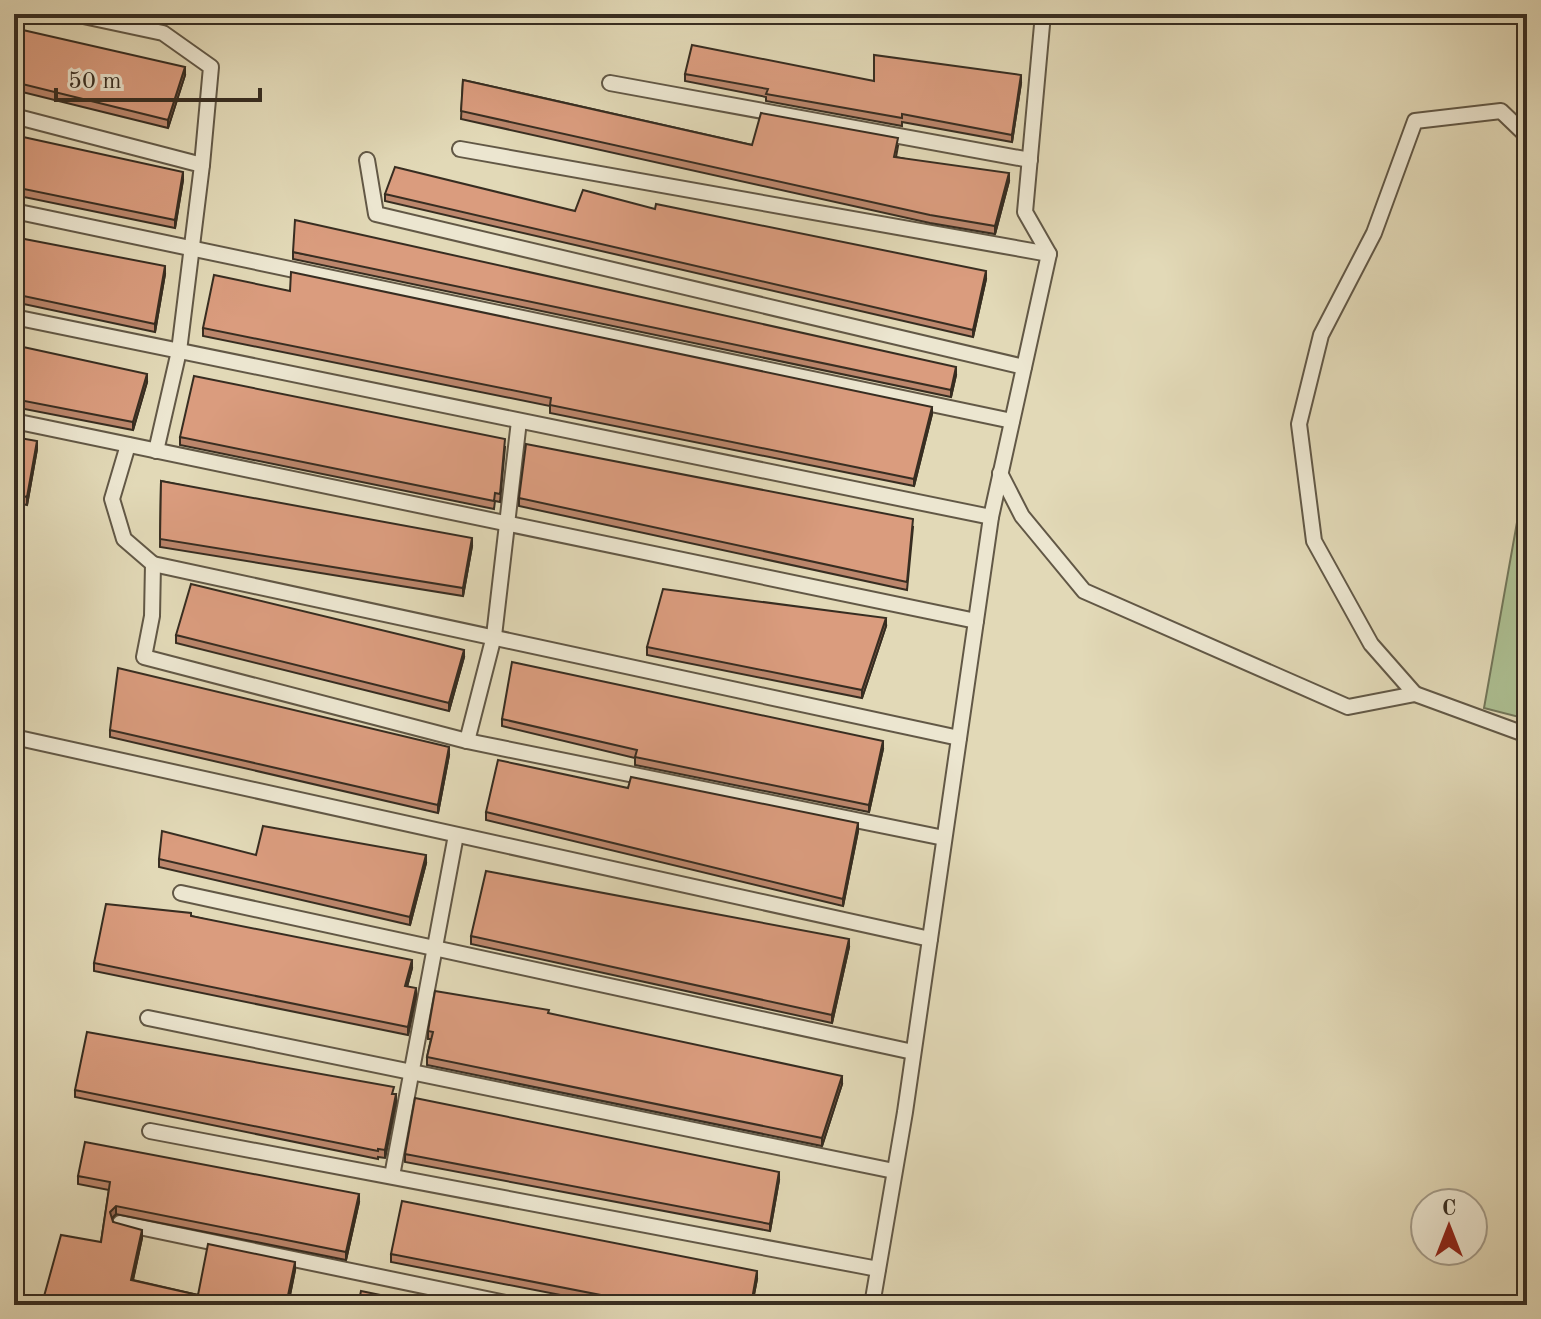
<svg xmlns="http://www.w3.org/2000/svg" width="1541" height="1319" font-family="'Old Standard TT',serif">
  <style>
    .green { fill: #adc093; stroke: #72765a; stroke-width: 2 }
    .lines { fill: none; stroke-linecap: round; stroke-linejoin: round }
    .lane-casing { stroke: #625846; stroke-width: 18 }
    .lane { stroke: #ece6d0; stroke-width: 14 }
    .wall { fill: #bb866c; stroke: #372d21; stroke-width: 2 }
    .shaded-wall { fill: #996d58; stroke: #372d21; stroke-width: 2 }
    .building { fill: #da9c7e; stroke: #372d21; stroke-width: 2 }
  </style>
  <rect width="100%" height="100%" fill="#e2d9b7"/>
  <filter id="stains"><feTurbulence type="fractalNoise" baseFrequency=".0025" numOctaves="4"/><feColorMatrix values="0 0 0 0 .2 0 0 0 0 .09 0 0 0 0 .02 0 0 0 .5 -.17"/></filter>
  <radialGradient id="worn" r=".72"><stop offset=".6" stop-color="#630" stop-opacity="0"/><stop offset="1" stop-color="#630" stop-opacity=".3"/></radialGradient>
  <polygon class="green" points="1527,466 1527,719 1484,708"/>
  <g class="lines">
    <g class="lane-casing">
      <g id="lane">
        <polyline points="74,14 163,33 211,67 202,165"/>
        <polyline points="610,83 1030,160"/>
        <polyline points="14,116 202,165 179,351 156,451"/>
        <polyline points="460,149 1049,254"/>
        <polyline points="367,160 376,214 1024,367"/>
        <polyline points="14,211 1012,421"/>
        <polyline points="14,317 991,517"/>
        <polyline points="14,421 976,621"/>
        <polyline points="128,445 112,499 124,539 153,564 152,616 144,657 467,741 944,838"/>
        <polyline points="1000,473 1022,516 1084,591 1348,707 1415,694 1527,735"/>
        <polyline points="153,564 959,738"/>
        <polyline points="1415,694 1371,644 1314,541 1299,424 1321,335 1374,233 1415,121 1501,111 1527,136"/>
        <polyline points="14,737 930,939"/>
        <polyline points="467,741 494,636 519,421"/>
        <polyline points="181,893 913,1052"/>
        <polyline points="148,1018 894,1171"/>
        <polyline points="150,1131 878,1269"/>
        <polyline points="392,1176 456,835"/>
        <polyline points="120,1223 515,1305"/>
        <polyline points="872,1305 905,1112 991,517 1049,254 1025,212 1043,14"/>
      </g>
    </g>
    <use href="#lane" class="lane"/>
  </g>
  <g class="wall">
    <polygon points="14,28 185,75 168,128 14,90"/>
    <polygon points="685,74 874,81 1021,83 1012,142 902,122 902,126 766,101 766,97 685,81"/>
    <polygon points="463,80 752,145 898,146 896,157 1009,181 995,234 930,223 461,119"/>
    <polygon points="14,135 183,180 175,228 14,195"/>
    <polygon points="385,194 575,211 655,209 986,279 973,337 385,201"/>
    <polygon points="14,237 165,274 155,332 14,302"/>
    <polygon points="293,252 956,375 951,397 293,259"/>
    <polygon points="290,291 932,414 914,486 550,413 550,406 203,336 203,328"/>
    <polygon points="14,345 147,382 133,430 14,407"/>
    <polygon points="14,437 37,449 27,505 14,502"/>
    <polygon points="180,437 505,447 500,502 495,501 494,509 180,445"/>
    <polygon points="161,481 472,546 463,596 160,547"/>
    <polygon points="519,498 913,527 907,590 519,506"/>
    <polygon points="886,626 862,698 647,655 647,647"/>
    <polygon points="176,635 464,657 449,711 176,643"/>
    <polygon points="502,719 883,749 869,812 635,765 635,758 502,726"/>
    <polygon points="110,730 449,755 438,813 110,737"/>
    <polygon points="628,788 858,831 843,906 486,820 486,812"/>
    <polygon points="256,855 426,863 410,925 159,867 159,859"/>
    <polygon points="191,916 412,968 407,987 416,996 408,1035 94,971 94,963"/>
    <polygon points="471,936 849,947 832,1023 471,944"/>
    <polygon points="549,1014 842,1084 822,1146 427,1065 427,1057 431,1039 428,1039 428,1031"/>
    <polygon points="75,1090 394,1094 396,1102 385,1158 378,1157 378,1159 75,1097"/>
    <polygon points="405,1154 779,1180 770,1231 405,1162"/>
    <polygon points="78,1176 359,1202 346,1260 116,1214 112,1219 113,1222 142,1238 133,1280 198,1295 295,1270 288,1305 43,1305 43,1300 101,1242 109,1190 78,1184"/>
    <polygon points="391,1254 757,1279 752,1305 612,1305 391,1262"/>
  </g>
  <g class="shaded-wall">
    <polygon points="185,67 185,75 168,128 168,120"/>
    <polygon points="1021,75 1021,83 1012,142 1012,135"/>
    <polygon points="183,172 183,180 175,228 175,220"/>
    <polygon points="1009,173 1009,181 995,234 995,226"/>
    <polygon points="165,266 165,274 155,332 155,324"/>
    <polygon points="986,271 986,279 973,337 973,330"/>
    <polygon points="956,367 956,375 951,397 951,390"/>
    <polygon points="147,374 147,382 133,430 133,422"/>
    <polygon points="932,407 932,414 914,486 914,479"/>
    <polygon points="37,441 37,449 27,505 27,497"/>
    <polygon points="472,538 472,546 463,596 463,588"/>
    <polygon points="886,618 886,626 862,698 862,690"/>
    <polygon points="464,650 464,657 449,711 449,703"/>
    <polygon points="883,741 883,749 869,812 869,805"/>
    <polygon points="449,747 449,755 438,813 438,805"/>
    <polygon points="858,823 858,831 843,906 843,899"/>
    <polygon points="426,855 426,863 410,925 410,917"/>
    <polygon points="849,939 849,947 832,1023 832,1015"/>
    <polygon points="412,960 412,968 405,994 405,986"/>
    <polygon points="416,988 416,996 408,1035 408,1027"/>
    <polygon points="842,1076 842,1084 822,1146 822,1138"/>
    <polygon points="396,1094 396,1102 385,1158 385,1150"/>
    <polygon points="779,1172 779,1180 770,1231 770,1224"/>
    <polygon points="359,1194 359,1202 346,1260 346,1252"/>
    <polygon points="116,1206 116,1214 110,1220 110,1212"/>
    <polygon points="142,1230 142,1238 131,1288 131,1280"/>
    <polygon points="295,1262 295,1270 288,1305 286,1305"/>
    <polygon points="757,1271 757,1279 752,1305 751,1305"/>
  </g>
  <g class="building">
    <polygon points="14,28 185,67 168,120 14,82"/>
    <polygon points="692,45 874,81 874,55 1021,75 1012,135 902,114 902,118 766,94 768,89 685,74"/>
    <polygon points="463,80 752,145 761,113 898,138 894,157 1009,173 995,226 930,215 461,111"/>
    <polygon points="14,135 183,172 175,220 14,187"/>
    <polygon points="395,167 575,211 583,190 655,209 656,204 986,271 973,330 385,194"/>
    <polygon points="295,220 956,367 951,390 293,252"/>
    <polygon points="14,237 165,266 155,324 14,294"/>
    <polygon points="291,272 932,407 914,479 550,405 551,398 203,328 214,275 290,291"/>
    <polygon points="14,345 147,374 133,422 14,399"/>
    <polygon points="194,376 505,439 500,494 495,493 494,501 180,437"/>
    <polygon points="14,437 37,441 27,497 14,494"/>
    <polygon points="526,444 913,519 907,582 519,498"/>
    <polygon points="161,481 472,538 463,588 160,539"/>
    <polygon points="191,584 464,650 449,703 176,635"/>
    <polygon points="663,589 886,618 862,690 647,647"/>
    <polygon points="512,662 883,741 869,805 635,757 637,750 502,719"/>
    <polygon points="118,668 449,747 438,805 110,730"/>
    <polygon points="498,760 628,788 631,777 858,823 843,899 486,812"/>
    <polygon points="263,826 426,855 410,917 159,859 162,831 256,855"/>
    <polygon points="486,871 849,939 832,1015 471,936"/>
    <polygon points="106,904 191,913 191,916 412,960 405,986 416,988 408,1027 94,963"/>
    <polygon points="435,991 549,1010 548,1013 842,1076 822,1138 427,1057 433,1032 428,1031"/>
    <polygon points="87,1032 394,1087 392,1094 396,1094 385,1150 378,1149 378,1151 75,1090"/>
    <polygon points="415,1098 779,1172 770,1224 405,1154"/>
    <polygon points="85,1142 359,1194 346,1252 116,1206 110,1212 113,1222 142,1230 131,1280 198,1295 208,1244 295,1262 286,1305 68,1305 43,1300 61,1235 101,1242 110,1182 78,1176"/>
    <polygon points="402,1201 757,1271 751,1305 652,1305 391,1254"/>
    <polygon points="361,1291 429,1305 358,1305"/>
  </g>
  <rect width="1541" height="1319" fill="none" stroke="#e2d9b7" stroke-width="48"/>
  <rect x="16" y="16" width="1509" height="1287" fill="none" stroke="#372d21" stroke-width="4"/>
  <rect x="24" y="24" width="1493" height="1271" fill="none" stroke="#372d21" stroke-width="2"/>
  <g transform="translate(1449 1227)"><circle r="38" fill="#ece6d0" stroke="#a49c8a" stroke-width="2"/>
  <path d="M0-6L14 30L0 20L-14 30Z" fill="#8f2418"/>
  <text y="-12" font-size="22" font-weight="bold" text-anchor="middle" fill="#372d21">С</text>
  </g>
  <path d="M56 88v12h204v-12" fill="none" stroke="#372d21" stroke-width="4"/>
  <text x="68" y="88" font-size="24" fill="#372d21" stroke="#ece6d0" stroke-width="6" paint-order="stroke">50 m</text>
  <rect width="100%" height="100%" filter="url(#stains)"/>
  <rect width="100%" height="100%" fill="url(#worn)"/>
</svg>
